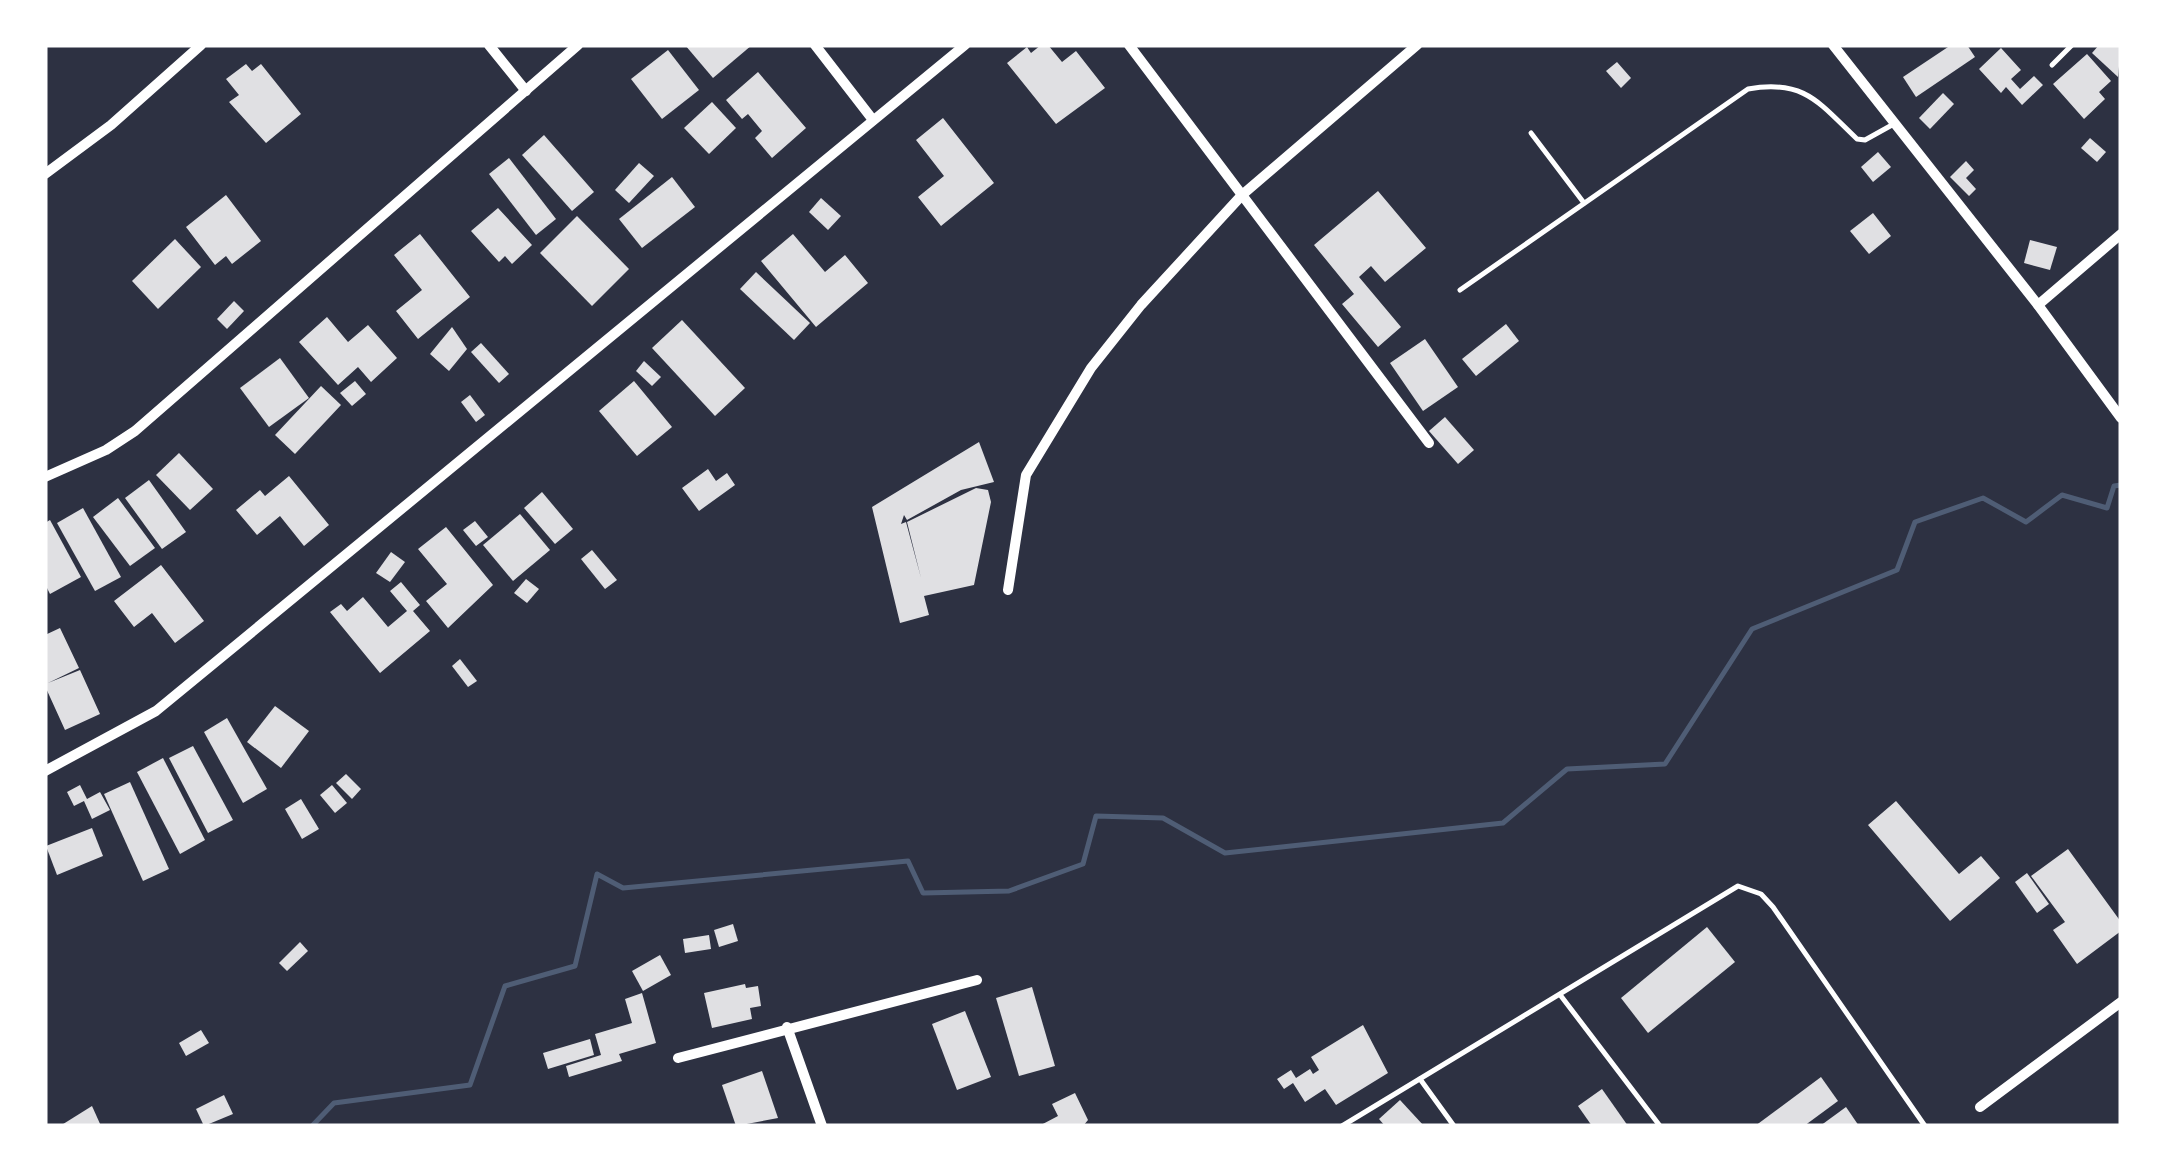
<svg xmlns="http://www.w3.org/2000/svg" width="2166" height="1171" font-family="'Alegreya Sans',sans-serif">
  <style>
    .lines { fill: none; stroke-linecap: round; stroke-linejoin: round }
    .stream { stroke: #4f5d75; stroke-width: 5 }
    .building { fill: #e0e0e3 }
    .service { stroke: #fff; stroke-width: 5 }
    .minor { stroke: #fff; stroke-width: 10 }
  </style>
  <rect width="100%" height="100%" fill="#2d3142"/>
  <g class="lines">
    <polyline class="stream" points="312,1126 334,1103 470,1085 505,986 575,966 597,874 623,888 908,861 923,893 1009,891 1083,864 1096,816 1163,818 1225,853 1503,823 1567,769 1665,764 1752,629 1897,570 1915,522 1983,498 2026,522 2062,495 2107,508 2114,486 2121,485"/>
  </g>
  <g class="building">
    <polygon points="685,45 752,45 713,78"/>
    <polygon points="1041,45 1048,45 1062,62 1076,51 1105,88 1056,124 1007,63 1027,47 1031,53"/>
    <polygon points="1951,45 1967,45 1975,57 1916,97 1903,77"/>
    <polygon points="2099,45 2121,45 2118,77 2092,53"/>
    <polygon points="2001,48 2021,70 2011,79 2020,89 2034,76 2043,85 2022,105 2006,87 2001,93 1979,69"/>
    <polygon points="668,50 699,90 662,119 631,79"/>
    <polygon points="2087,54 2111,81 2099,92 2105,99 2084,119 2053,84"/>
    <polygon points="1617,62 1631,78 1621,88 1606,71"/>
    <polygon points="246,64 252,71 261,64 301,114 266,143 229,102 239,95 226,79"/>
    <polygon points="758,72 806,128 772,158 755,138 762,131 748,114 742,119 726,100"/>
    <polygon points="1943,93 1954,104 1930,129 1919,118"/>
    <polygon points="712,102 736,128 709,154 684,128"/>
    <polygon points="943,118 994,183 941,226 918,197 944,176 916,140"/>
    <polygon points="544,135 594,192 572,211 522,155"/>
    <polygon points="2090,138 2106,152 2097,162 2081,148"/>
    <polygon points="1878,152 1891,167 1873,182 1861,167"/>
    <polygon points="509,158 556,219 536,235 489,174"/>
    <polygon points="1966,161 1974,170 1966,178 1976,189 1969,196 1950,177"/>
    <polygon points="639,163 654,176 629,203 615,190"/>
    <polygon points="672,177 695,207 642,248 619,219"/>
    <polygon points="1378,191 1426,248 1385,282 1371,266 1359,277 1401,327 1378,347 1342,304 1354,294 1314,245"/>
    <polygon points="226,195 261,241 232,264 226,256 215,265 186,227"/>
    <polygon points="821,198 841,216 828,230 809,212"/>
    <polygon points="498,208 532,245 512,264 505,256 499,262 471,231"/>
    <polygon points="1873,213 1891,236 1869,254 1850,231"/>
    <polygon points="577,216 629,269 592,306 540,253"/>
    <polygon points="420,234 470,297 418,339 396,311 422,290 394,255"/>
    <polygon points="793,234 825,272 845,255 868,283 816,327 761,261"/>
    <polygon points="175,239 201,267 158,309 132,281"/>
    <polygon points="2030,240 2057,247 2050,270 2024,263"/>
    <polygon points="756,272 810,323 794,340 740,289"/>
    <polygon points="234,301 244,311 227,329 217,319"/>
    <polygon points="327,317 348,342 368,325 397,358 371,382 358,367 338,385 299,342"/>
    <polygon points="682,320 745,388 715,416 652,348"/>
    <polygon points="1506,324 1519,341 1476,376 1462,359"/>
    <polygon points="452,327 467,349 449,371 430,354"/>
    <polygon points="1425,339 1458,387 1423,411 1390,363"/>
    <polygon points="481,343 509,374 499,383 471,352"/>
    <polygon points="280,358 309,398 269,427 240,388"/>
    <polygon points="644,361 661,377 652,386 636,371"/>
    <polygon points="355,381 366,394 352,406 340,393"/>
    <polygon points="634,381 672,427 637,456 599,411"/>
    <polygon points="321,386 341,405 295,454 275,435"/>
    <polygon points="470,395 485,415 476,422 461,402"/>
    <polygon points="1445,417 1474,450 1458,464 1429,431"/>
    <polygon points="979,442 994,482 961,490 907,520 904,515 901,524 906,522 921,578 907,522 976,488 988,490 991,502 974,585 924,596 929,615 900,623 872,507"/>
    <polygon points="179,453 213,489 190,510 156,475"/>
    <polygon points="708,469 716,481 727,473 735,485 699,511 682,488"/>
    <polygon points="289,476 329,525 304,546 280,516 257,535 236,510 260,490 265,496"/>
    <polygon points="149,480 186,532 162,549 125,498"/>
    <polygon points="542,492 573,529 555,544 524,508"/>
    <polygon points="118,498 155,548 130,566 93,517"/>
    <polygon points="83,508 121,577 95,591 57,523"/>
    <polygon points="520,514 550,550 513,581 483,545"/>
    <polygon points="50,520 81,577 50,594 45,584 45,523"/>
    <polygon points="475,521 488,537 476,546 463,530"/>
    <polygon points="446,527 493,585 448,628 426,601 447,584 418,549"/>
    <polygon points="592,550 617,580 605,589 581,559"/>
    <polygon points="391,552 405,562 390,582 376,573"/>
    <polygon points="161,565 204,621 175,643 152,613 134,627 114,601"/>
    <polygon points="526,579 539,589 527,603 514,593"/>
    <polygon points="401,582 420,605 413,611 430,631 380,673 330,612 341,604 347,611 363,597 388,627 407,611 390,591"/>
    <polygon points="60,628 79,668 48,683 80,670 100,714 65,730 45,686 45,635"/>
    <polygon points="460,659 477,681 468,687 452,666"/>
    <polygon points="275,706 309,731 281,768 247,742"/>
    <polygon points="227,718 267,789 243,803 204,732"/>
    <polygon points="193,746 233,820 208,833 169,758"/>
    <polygon points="163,758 205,840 180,854 137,772"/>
    <polygon points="346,774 361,789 352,799 336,783"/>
    <polygon points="130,782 169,869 143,881 104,794"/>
    <polygon points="80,785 87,799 100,792 110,810 92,819 84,801 74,806 67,792"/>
    <polygon points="332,785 347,803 335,813 320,795"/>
    <polygon points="301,799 319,829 302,839 285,809"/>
    <polygon points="1896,801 1959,874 1981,856 2000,878 1950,921 1868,825"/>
    <polygon points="92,828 103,856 57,875 46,846"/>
    <polygon points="2068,849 2121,922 2121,931 2077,964 2053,930 2065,922 2031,876"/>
    <polygon points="2027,873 2049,904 2037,913 2015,882"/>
    <polygon points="733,924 738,941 719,947 714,930"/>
    <polygon points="1707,927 1735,962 1648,1033 1621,998"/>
    <polygon points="709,935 711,949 685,953 683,939"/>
    <polygon points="300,942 308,951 287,971 279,963"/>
    <polygon points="660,955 671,975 643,991 632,971"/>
    <polygon points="745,984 746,988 758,986 761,1006 750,1008 752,1019 712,1028 704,993"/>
    <polygon points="1032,987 1055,1066 1019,1076 996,998"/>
    <polygon points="642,993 656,1043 619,1054 622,1061 569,1077 566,1066 601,1055 595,1034 632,1023 625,999"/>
    <polygon points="965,1011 991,1077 957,1090 932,1024"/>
    <polygon points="1363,1025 1388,1073 1336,1105 1325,1089 1305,1102 1293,1083 1284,1089 1277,1079 1291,1070 1296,1078 1310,1069 1313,1074 1319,1070 1311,1057"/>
    <polygon points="201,1030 209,1043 186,1056 179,1043"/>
    <polygon points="590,1039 594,1055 548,1069 543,1053"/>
    <polygon points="762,1071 778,1118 736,1126 722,1085"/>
    <polygon points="1821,1077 1838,1101 1804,1126 1755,1126"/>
    <polygon points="1602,1089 1628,1126 1592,1126 1578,1106"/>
    <polygon points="1075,1093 1088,1120 1083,1126 1039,1126 1058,1116 1052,1104"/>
    <polygon points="224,1095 233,1114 204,1126 196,1109"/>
    <polygon points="1400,1100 1424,1126 1385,1126 1379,1119"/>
    <polygon points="92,1106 101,1126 60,1126"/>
    <polygon points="1846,1107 1859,1126 1820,1126"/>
  </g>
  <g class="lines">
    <g class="service">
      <polyline points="2052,65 2072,45"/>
      <polyline points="1531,133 1584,203"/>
      <path d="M1460,290L1748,89C1805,79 1819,103 1857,139L1865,140L1892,125"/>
      <polyline points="1561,996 1660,1126"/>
      <polyline points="1420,1079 1454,1126"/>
      <polyline points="1342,1126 1738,886 1761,894 1773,907 1925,1126"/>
    </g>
    <g class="minor">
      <polyline points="489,45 526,91"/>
      <polyline points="815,45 873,120"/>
      <polyline points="1129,45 1429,443"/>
      <polyline points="1833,45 2038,305 2121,234"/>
      <polyline points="45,174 111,125 201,45"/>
      <polyline points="2038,305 2121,418"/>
      <polyline points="45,477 106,450 135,431 578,45"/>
      <polyline points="1008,590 1026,475 1091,368 1141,305 1242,195 1417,45"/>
      <polyline points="45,771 156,711 965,45"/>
      <polyline points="787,1027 822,1126"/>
      <polyline points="678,1058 977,980"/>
      <polyline points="1980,1107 2121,1002"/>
    </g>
  </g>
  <rect width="2166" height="1171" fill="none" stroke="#ffffff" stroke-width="95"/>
</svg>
